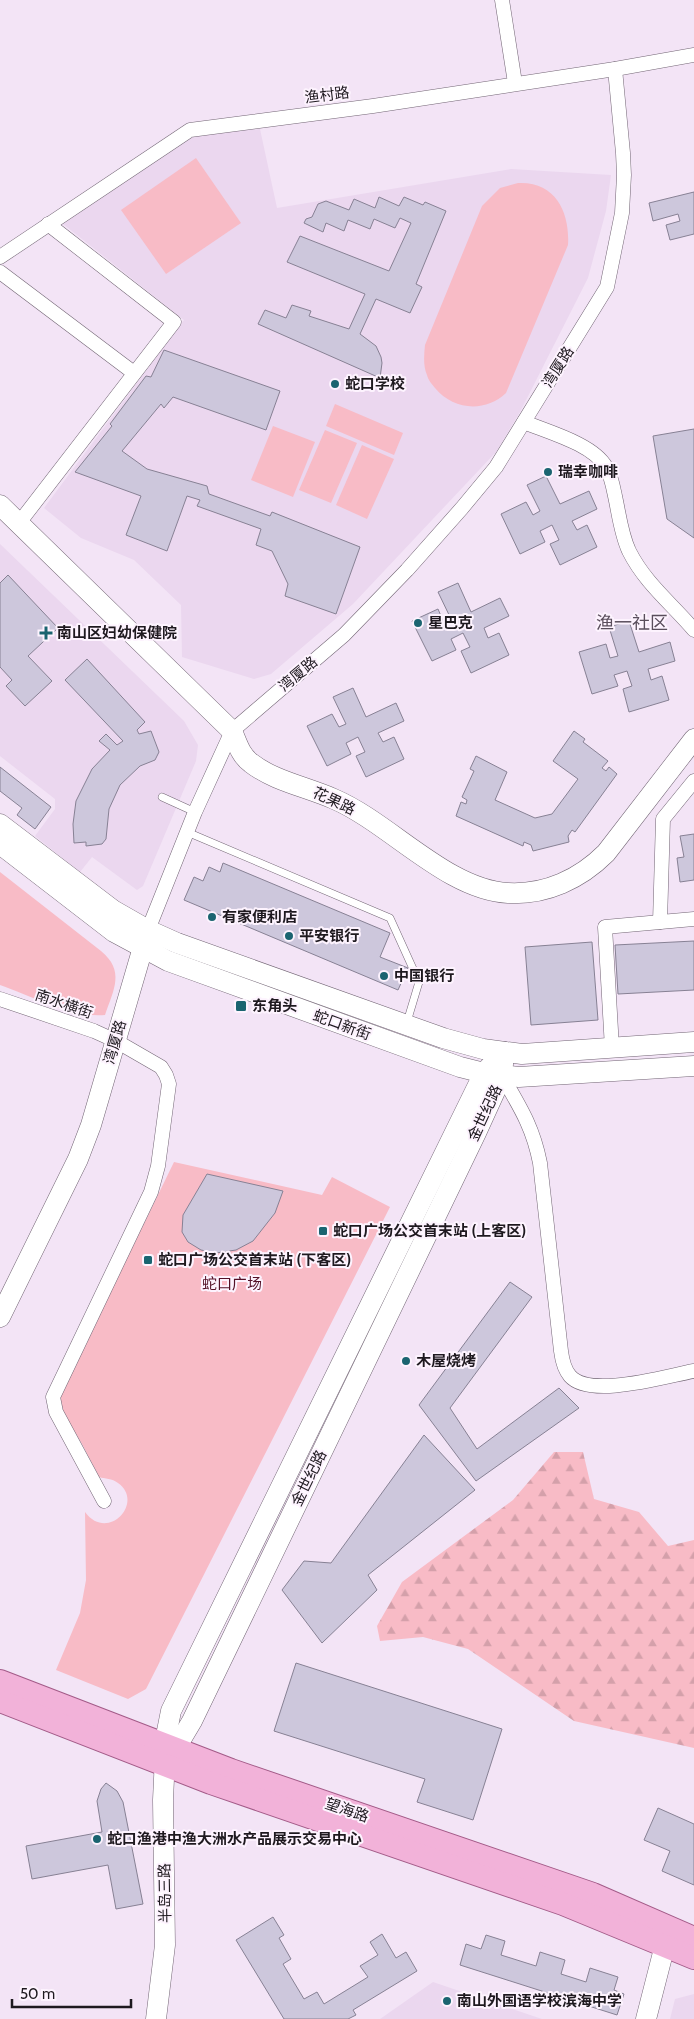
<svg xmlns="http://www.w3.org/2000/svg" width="694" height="2019" font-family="Cabin,'Noto Sans SC',sans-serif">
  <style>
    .built { fill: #ebd7ef }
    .forest { fill: url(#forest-firs) }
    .green { fill: #f8bbc6 }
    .building { fill: #cdc7dc; stroke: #878194 }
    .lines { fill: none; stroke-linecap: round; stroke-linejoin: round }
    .lane-casing { stroke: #726574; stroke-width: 8 }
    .street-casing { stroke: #726574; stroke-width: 15 }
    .secondary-casing { stroke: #726574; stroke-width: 21 }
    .primary-casing { stroke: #a35b88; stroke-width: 24 }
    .lane { stroke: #fff; stroke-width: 7 }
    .street { stroke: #fff; stroke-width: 14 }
    .secondary { stroke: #fff; stroke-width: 20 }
    .primary { stroke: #f2b2d9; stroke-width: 22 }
    .poi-dot { fill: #1a6470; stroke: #fdf3fe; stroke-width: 2 }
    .labels { text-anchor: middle; stroke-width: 4; stroke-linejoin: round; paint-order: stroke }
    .street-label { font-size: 15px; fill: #1e191f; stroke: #fdf3fe }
    .poi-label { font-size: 15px; font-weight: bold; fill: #1e191f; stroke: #fdf3fe; text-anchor: start }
    .park-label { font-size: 15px; fill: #531026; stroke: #fdf3fe }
    .quarter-label { font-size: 18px; fill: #5a4e5c; stroke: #fdf3fe }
  </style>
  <defs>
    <pattern id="forest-firs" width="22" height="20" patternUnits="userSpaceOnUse" patternTransform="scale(1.25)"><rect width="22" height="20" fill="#f8bbc6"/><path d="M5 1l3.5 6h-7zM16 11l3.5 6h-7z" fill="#d4a0aa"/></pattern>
  </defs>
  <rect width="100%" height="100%" fill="#f3e4f6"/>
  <g class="built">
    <polygon points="260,129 277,208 511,169 611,175 606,211 588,278 520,412 496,452 353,604 271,674 254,679 182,657 181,605 134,560 81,538 44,508 184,320 63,224 199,133"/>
    <polygon points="0,544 184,721 198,745 196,761 143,886 137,890 92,857 80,872 35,836 55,809 55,799 0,756"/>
    <polygon points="433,1982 542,2019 380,2019"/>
    <polygon points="694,1994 694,2019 670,2019 675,1999"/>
  </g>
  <polygon class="forest" points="554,1452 583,1452 594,1499 639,1512 668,1546 694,1540 694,1748 574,1721 468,1649 423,1637 380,1641 377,1626 402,1582 513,1500"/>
  <g class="green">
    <polygon points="196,158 241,223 166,274 121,210"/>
    <path d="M518,183C556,181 570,213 568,245L506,393C485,413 453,410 435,388C432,384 428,380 427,375C423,366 424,355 425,345L482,206L500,188Z"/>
    <polygon points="335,404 403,433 394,455 326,426"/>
    <polygon points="273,426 315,442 293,497 251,480"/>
    <polygon points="325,430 357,443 331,503 299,490"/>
    <polygon points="362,445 394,459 367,519 336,505"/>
    <path d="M0,872L101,951C125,971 114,989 105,1015C72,1018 31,996 0,985Z"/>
    <path d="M174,1162L322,1195L332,1177L390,1207L146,1689L128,1699L56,1670L80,1613L86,1580L85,1512C108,1543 145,1502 118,1483C112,1478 105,1479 99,1477L82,1444L60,1408V1396Z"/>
  </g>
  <g class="building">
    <polygon points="694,192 694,234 670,240 666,225 680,221 678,214 653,221 649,203"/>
    <polygon points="379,197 399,206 404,197 423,205 425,202 446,211 416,284 422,287 410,313 376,299 360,334 376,346 381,357 382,363 380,378 258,324 265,310 286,318 292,305 311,311 309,316 349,329 365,294 287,262 300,236 389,271 411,223 400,218 395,228 374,219 370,229 348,220 344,231 326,223 323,232 304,223 306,219 312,217 318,204 326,201 349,210 354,199 375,208"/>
    <polygon points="164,350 280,391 266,430 173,397 164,408 161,404 122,451 147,469 207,486 209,494 270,516 272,512 360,547 336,614 285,596 288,584 272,551 256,545 261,529 197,506 200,500 187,496 167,551 126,535 141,496 75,472 112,426 110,424 146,376 151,377"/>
    <polygon points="694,429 694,538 667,519 653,436"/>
    <polygon points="546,476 560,504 589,491 597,509 572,521 577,530 587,525 597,547 560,565 550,544 559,540 552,525 540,531 545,542 520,554 501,514 526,502 533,515 540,511 527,485"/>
    <polygon points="8,575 58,628 28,656 52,681 25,706 6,686 12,680 0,667 0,583"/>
    <polygon points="458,583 471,612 500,598 509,616 484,628 488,638 499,633 509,655 471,673 461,651 470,647 463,633 451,639 456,650 432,661 412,621 438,609 444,623 451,619 438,592"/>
    <polygon points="629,621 639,652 670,642 675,661 648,669 651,680 662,676 669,700 629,712 623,689 632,686 627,671 614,675 618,686 592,694 579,652 606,644 610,658 618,656 609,627"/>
    <polygon points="87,659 145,722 137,730 139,734 151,731 159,752 155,760 140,766 120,785 109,809 106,839 102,844 86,846 86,842 74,843 73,824 76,801 92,769 110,750 99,741 106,734 117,745 123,741 65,680"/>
    <polygon points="353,688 366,717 396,703 404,721 378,733 383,742 394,737 404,759 366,777 356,756 365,752 358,737 346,743 351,754 327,766 307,726 332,714 339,727 346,724 333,697"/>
    <polygon points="574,731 585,739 583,742 608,761 602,768 606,771 609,767 617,774 575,832 572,830 568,836 569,842 533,851 531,845 524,842 523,846 456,816 461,802 466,804 467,800 462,797 474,771 470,769 476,756 507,772 495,800 535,818 552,814 578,779 553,761"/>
    <polygon points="0,767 51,807 35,829 17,815 22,808 0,791"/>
    <polygon points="694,834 694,880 680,882 677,858 684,857 680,836"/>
    <polygon points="223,863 390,933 380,957 408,968 398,990 184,900 194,877 203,881 209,867 220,872"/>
    <polygon points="694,941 694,990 618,994 615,945"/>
    <polygon points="592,942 598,1020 531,1025 525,947"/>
    <polygon points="207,1174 283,1191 275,1213 253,1241 236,1250 216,1253 201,1250 188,1242 182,1232 183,1215"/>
    <polygon points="510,1282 532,1297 450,1408 477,1449 559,1388 579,1408 476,1481 419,1405"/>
    <polygon points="424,1435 475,1490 368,1575 377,1590 322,1643 282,1590 304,1561 331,1563"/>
    <polygon points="296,1663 502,1729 473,1820 417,1802 425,1779 274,1731"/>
    <polygon points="106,1783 117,1791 123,1802 143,1904 116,1909 108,1865 32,1879 26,1846 102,1832 97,1801 101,1789"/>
    <polygon points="658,1808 694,1824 694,1885 662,1871 670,1851 644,1840"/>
    <polygon points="273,1917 284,1935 279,1938 291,1959 283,1964 304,1999 317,1992 324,2004 368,1977 360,1966 378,1955 370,1942 382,1934 396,1958 406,1952 417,1971 353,2010 356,2015 348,2019 284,2019 236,1940"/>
    <polygon points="486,1935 505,1941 501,1955 536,1966 540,1952 565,1960 561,1974 586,1982 590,1968 618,1977 614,1990 624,1994 617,2015 460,1965 466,1944 481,1949"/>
  </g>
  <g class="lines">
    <g class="lane-casing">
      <g id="lane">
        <polyline points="162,797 195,812"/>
        <polyline points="187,832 390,918 419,982 407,1022"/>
      </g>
    </g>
    <g class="street-casing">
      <g id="street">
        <polyline points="502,0 515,83"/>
        <polyline points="0,257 190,130 373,106 615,69 694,55"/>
        <polyline points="0,272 134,373"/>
        <path d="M524,422C548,432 593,444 606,467C611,475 613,486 615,496C619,514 621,534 629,551C645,583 672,604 694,630"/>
        <polyline points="19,523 174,322 48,224"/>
        <polyline points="660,922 663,819 694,781"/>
        <polyline points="148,930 195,812 232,731 344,635 407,570 462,508 496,467 607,287 622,213 624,175 623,153 615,69"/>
        <polyline points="0,999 94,1031 116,1041 161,1067 166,1075 169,1084 158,1166 151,1192 53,1397 56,1412 104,1501"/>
        <polyline points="612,1048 605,927 694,919"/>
        <path d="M502,1076C520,1107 533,1127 540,1163L561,1351C562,1359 564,1369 570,1376C590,1399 666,1376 694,1371"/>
      </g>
    </g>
    <g class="secondary-casing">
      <g id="secondary">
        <path d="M0,505L232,731C237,742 240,755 251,763C274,781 307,787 334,799C390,823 447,890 508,893C546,895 580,879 606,853L694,739"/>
        <polyline points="0,824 113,910 148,930 177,943 443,1038 483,1049 522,1054 694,1042"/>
        <polyline points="0,844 114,932 168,961 460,1067 484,1073 519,1077 694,1066"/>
        <polyline points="0,1317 78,1159 91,1125 146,937"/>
        <polyline points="167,1763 192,1721 476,1133 502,1076 504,1052"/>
        <polyline points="156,2019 165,1945 163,1800 166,1736 171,1711 484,1073 504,1052"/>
        <polyline points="646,2019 665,1945"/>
      </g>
    </g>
    <g class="primary-casing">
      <g id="primary">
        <polyline points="0,1681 231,1770 593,1894 694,1938"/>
        <polyline points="0,1701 211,1783 563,1904 694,1958"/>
      </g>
    </g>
    <use href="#lane" class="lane"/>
    <use href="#street" class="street"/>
    <use href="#secondary" class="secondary"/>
    <use href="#primary" class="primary"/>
  </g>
  <g class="poi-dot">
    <circle cx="335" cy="384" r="5"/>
    <circle cx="548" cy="472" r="5"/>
    <circle cx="418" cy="623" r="5"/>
    <path d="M43.5 625.5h5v5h5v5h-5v5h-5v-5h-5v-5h5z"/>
    <circle cx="212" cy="917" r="5"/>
    <circle cx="289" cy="936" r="5"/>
    <circle cx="384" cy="976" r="5"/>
    <rect x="235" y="1000" width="12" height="12" rx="2.5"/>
    <rect x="318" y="1226" width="10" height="10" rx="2.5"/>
    <rect x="143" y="1255" width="10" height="10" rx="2.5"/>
    <circle cx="406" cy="1361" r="5"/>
    <circle cx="97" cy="1839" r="5"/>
    <circle cx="447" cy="2001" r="5"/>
  </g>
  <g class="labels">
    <g class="street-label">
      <text transform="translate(327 95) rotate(-7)" y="5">渔村路</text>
      <text transform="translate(558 367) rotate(-58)" y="5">湾厦路</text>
      <text transform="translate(298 674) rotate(-40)" y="5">湾厦路</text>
      <text transform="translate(334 801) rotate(25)" y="5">花果路</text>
      <text transform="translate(64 1004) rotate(19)" y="5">南水横街</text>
      <text transform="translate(342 1025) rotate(20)" y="5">蛇口新街</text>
      <text transform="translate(115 1042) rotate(-74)" y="5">湾厦路</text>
      <text transform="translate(485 1113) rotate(-65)" y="5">金世纪路</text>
      <text transform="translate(309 1478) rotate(-64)" y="5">金世纪路</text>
      <text transform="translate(347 1810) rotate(19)" y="5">望海路</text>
      <text transform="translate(165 1893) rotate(-91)" y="5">半岛三路</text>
    </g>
    <g class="poi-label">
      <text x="345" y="389">蛇口学校</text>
      <text x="558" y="477">瑞幸咖啡</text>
      <text x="428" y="628">星巴克</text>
      <text x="57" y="638">南山区妇幼保健院</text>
      <text x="222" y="922">有家便利店</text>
      <text x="299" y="941">平安银行</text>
      <text x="394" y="981">中国银行</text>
      <text x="252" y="1011">东角头</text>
      <text x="333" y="1236">蛇口广场公交首末站 (上客区)</text>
      <text x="158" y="1265">蛇口广场公交首末站 (下客区)</text>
      <text x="416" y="1366">木屋烧烤</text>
      <text x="107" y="1844">蛇口渔港中渔大洲水产品展示交易中心</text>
      <text x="457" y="2006">南山外国语学校滨海中学</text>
    </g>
    <g class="park-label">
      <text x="232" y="1289">蛇口广场</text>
    </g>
    <g class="quarter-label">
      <text x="632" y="629">渔一社区</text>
    </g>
  </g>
  <path d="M12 1999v8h119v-8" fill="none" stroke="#1e191f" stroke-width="2.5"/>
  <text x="20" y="1999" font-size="15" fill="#1e191f" stroke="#fdf3fe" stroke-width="4" paint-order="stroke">50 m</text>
</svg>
